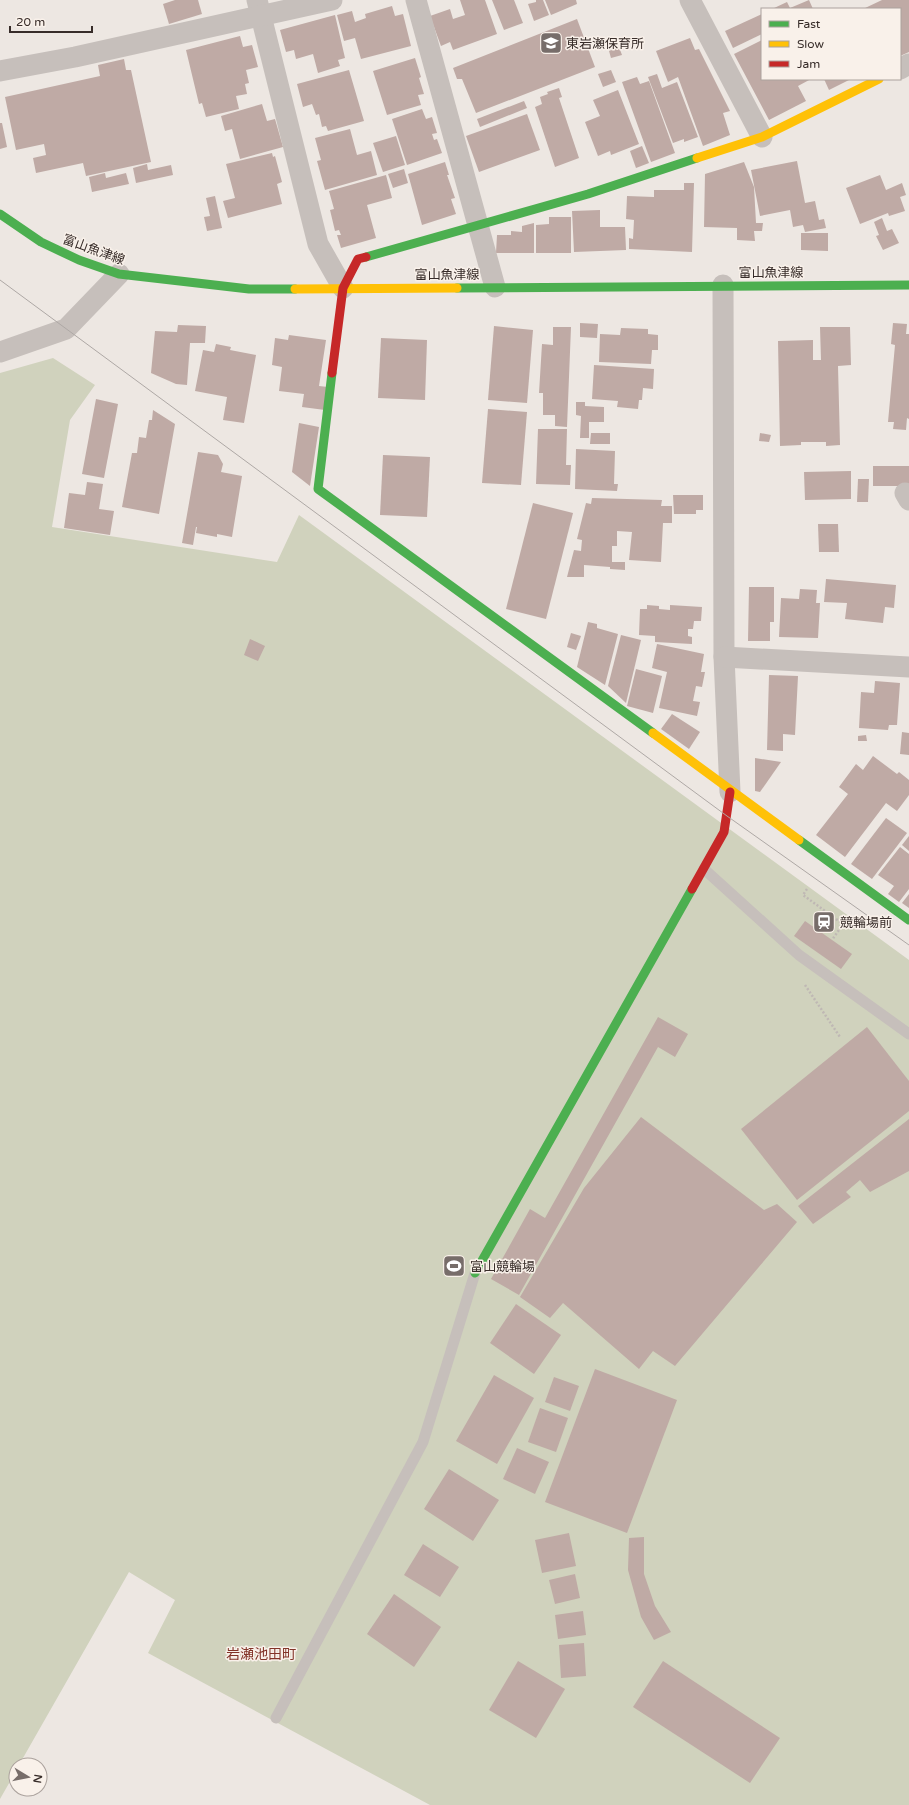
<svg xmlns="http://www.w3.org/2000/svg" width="909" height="1805" font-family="'Varela Round','Noto Sans JP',sans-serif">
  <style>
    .green { fill: #d0d2bd }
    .building { fill: #bfaaa5 }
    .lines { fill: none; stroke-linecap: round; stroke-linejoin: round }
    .path { stroke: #bfb8b4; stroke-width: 2.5; stroke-dasharray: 2 2; stroke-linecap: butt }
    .lane { stroke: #c6bfbb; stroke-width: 11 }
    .street { stroke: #c6bfbb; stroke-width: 21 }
    .fast { stroke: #4caf50; stroke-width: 9 }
    .slow { stroke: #ffc107; stroke-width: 9 }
    .jam { stroke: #c62828; stroke-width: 9 }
    .tram { stroke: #aea8a5; stroke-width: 1 }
    .labels { text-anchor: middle; stroke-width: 3; stroke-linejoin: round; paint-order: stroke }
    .poi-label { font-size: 13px; fill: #372c29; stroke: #f9f1ea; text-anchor: start }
    .street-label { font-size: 13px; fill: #372c29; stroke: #f9f1ea }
    .neighbourhood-label { font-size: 14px; fill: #823327; stroke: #f9f1ea }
  </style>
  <rect width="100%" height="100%" fill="#ede7e2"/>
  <polygon class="green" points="53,358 95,385 70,420 52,527 277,562 299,515 909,960 909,1805 430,1805 148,1653 175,1600 129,1572 19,1765 16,1765 16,1771 0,1799 0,373"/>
  <g class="building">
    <polygon points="175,0 198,0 202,14 169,24 163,4"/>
    <polygon points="460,0 485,0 497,34 453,50 450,42 441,46 430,16 450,9 453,19 465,15"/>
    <polygon points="492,0 514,0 523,23 504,30"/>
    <polygon points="536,0 543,0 549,15 534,21 528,4 536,2"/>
    <polygon points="545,0 576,0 577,4 551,15"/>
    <polygon points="809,0 813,9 772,9 787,2 790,8"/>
    <polygon points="882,0 909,0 909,52 900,56 900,9 863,9"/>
    <polygon points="392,6 395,16 403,14 411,46 361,59 355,38 344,41 337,15 352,11 355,22 366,18 365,14"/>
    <polygon points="762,14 762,34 733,48 725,31"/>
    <polygon points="335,15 345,58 338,60 340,66 318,73 313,54 296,59 294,50 286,52 280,30"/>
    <polygon points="577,19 595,67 476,113 462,79 457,79 453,68"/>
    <polygon points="240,36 243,47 252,45 258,67 246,70 249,83 245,84 247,94 236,96 239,109 206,117 202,103 199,104 186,50"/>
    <polygon points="690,38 695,50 699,49 730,111 723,113 730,135 703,146 678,77 668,82 656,51"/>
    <polygon points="762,40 762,79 811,79 798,86 806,101 769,120 734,54"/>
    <polygon points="619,47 622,55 611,58 609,51"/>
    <polygon points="415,58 421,77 419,78 424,94 418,95 421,105 387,115 373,71"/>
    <polygon points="124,59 126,70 131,70 151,162 86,176 83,163 36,173 33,158 46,155 44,144 16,150 5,97 100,76 98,65"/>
    <polygon points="349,70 364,121 328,131 326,126 322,127 319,114 316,115 312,104 303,107 297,84"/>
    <polygon points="611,70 616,82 603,87 598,74"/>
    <polygon points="657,74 662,88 677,82 698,137 684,142 684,139 673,143 648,77"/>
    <polygon points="637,77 640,84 649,81 675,153 651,162 622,82"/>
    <polygon points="824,79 851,79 829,90"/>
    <polygon points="559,88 562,97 559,98 579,158 555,167 535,107 542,104 540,97 548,94 547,92"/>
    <polygon points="618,90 639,144 611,155 610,151 598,156 585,122 600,116 593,100"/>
    <polygon points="524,101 527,108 480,127 477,119"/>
    <polygon points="262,104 267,121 275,119 283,147 240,159 232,129 225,131 221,116"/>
    <polygon points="422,109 426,119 432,117 437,133 432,134 434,140 437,139 442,153 407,165 392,119"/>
    <polygon points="527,114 540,150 479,172 466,136"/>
    <polygon points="0,123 2,123 7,147 0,149"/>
    <polygon points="350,129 357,155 371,151 377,175 325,190 317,161 321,160 315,138"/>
    <polygon points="396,136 405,165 383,172 373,143"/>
    <polygon points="642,146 649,163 636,168 630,151"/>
    <polygon points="272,153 273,157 275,156 282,182 277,184 282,204 228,218 223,201 235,198 226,164"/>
    <polygon points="797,161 805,203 815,201 819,220 824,219 826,228 805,232 803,225 793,227 790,210 760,216 751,170"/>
    <polygon points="445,162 449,175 447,175 455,198 451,199 456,214 422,225 408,174"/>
    <polygon points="744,162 754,187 756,223 763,223 762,231 754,231 755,241 737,240 737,228 704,227 705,174"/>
    <polygon points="147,164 148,170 171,165 173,175 136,183 133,168"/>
    <polygon points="404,169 408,183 393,188 388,174"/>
    <polygon points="105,173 106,178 126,173 129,184 92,192 89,177"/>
    <polygon points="386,175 392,198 367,205 376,238 341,248 337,235 341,235 339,230 335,231 330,210 334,209 329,191"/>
    <polygon points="880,175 886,190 902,183 906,195 900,197 905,211 889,216 888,213 860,224 846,188"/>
    <polygon points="684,183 694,183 692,252 629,249 629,238 633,239 634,220 626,219 627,196 654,197 654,190 684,190"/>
    <polygon points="215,196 222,228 207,231 204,217 210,216 206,198"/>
    <polygon points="600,210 600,227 625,227 626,250 574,252 572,211"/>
    <polygon points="549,217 571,217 571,253 536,253 536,225 549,224"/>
    <polygon points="882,218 887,231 892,229 899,243 883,250 876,236 879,235 874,222"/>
    <polygon points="534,223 534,253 496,253 497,235 511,235 511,231 522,232 522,226"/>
    <polygon points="801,233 828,233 828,251 801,250"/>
    <polygon points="580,323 598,324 597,338 580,337"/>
    <polygon points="893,323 907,324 906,334 909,334 909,419 907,418 906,430 893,429 894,422 888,422 895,345 891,344"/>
    <polygon points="178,325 206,326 205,343 190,343 187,385 176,384 151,373 155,331 177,332"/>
    <polygon points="494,326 533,330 527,403 488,400"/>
    <polygon points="553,327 571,327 567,427 555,426 555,415 543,415 543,393 539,393 542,344 553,345"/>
    <polygon points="820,327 850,327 851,365 838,366 840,445 826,446 826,442 801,442 801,445 780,446 778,341 813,340 813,360 821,360"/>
    <polygon points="621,328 648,329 648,334 658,335 658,350 652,350 651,364 599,362 600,334 620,335"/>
    <polygon points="289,335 326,340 319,386 328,387 325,410 302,407 304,394 279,391 282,367 272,365 275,338 288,340"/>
    <polygon points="381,338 427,340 425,400 378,398"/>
    <polygon points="216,344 231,347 230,350 256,355 244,423 223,420 227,397 195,391 203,350 214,352"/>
    <polygon points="594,365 654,369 653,389 643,388 642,400 639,400 638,409 617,407 618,401 592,399"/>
    <polygon points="96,399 118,404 104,478 82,474"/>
    <polygon points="576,402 585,402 585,406 604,407 604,422 589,422 589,438 580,438 581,416 576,415"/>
    <polygon points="488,409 527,412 521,485 482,483"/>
    <polygon points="153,410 175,424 159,514 122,507 132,453 137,453 139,437 146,438 149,420 152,420"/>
    <polygon points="299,423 319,427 310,486 292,472"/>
    <polygon points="538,429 567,429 566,465 571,465 570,485 536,484"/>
    <polygon points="591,433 610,433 610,444 590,444"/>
    <polygon points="760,433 771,435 769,442 759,441"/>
    <polygon points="576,449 615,451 614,484 618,484 617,491 575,489"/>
    <polygon points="198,452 218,455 223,464 221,472 242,476 232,537 217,534 217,537 196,533 197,527 196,527 193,545 182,543"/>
    <polygon points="383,455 430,457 427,517 380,515"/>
    <rect x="873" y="466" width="36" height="20"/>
    <polygon points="851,471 851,499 805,500 804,472"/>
    <polygon points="858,479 869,479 868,502 857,502"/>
    <polygon points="87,482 103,484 99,509 114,511 110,535 64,528 69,493 85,495"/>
    <polygon points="673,495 703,495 703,510 696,510 696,514 674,514"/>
    <polygon points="592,498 662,500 661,506 672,506 672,523 663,523 661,562 629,560 632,532 617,531 617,546 612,546 612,562 625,562 625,570 610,569 610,567 584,565 584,577 567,577 574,550 581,551 582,540 577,539 586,503 591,504"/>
    <polygon points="533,503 573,513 546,619 506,609"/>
    <polygon points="818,524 838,524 839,552 819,552"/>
    <polygon points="826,579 896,585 894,608 885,607 883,623 845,619 847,603 824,602"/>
    <polygon points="749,587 774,587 774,622 770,622 770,641 748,641"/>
    <polygon points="800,589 817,590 816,603 820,603 818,638 779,637 781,598 799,599"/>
    <polygon points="647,605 659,606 659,609 670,610 670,605 702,607 701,621 694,621 693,629 688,629 688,636 692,637 692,644 655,642 655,636 639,635 640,609 647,609"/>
    <polygon points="588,622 597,624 597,628 618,634 605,685 577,667"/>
    <polygon points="571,633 581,636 576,650 567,647"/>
    <polygon points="621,635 641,640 626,703 608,686"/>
    <polygon points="250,639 265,646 258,661 244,655"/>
    <polygon points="657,644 704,654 701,672 705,672 702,687 696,686 693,701 700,702 697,716 659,708 667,672 652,668"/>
    <polygon points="636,669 662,676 653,713 627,706"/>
    <polygon points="769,675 798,676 795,735 783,734 783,751 767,750"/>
    <polygon points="875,681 900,683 897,725 889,725 888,730 859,728 861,692 874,693"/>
    <polygon points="672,714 700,732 689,749 661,729"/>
    <polygon points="902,732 909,733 909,755 900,754"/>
    <polygon points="866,735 867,741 858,741 858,736"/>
    <polygon points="873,756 897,774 899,772 909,780 909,795 897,811 886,803 845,857 816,835 848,794 839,787 856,764 863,770"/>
    <polygon points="755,758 781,762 760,792 755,791"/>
    <polygon points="886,818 907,833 872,879 851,864"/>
    <polygon points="909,836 909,851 902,845"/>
    <polygon points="900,847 909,854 909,889 899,902 888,894 894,886 878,875"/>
    <polygon points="909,894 909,908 902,903"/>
    <polygon points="805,921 852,954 841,969 794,936"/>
    <polygon points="658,1017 688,1034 675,1057 658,1047 519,1295 491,1279 530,1209 545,1218"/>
    <polygon points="867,1027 909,1081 909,1111 797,1200 741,1129"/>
    <polygon points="641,1117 764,1210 777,1204 797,1222 675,1366 653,1351 639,1369 563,1303 550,1318 520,1297 584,1188"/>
    <polygon points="909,1119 909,1171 870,1192 860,1180 846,1192 851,1197 813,1224 798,1206"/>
    <polygon points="516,1304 561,1335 534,1374 490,1343"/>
    <polygon points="595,1369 677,1400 627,1533 545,1502"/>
    <polygon points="494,1375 534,1398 497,1464 456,1441"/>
    <polygon points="554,1377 579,1386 570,1411 545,1402"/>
    <polygon points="540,1408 568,1418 556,1452 528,1442"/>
    <polygon points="517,1448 549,1462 535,1494 503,1479"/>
    <polygon points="449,1469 499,1500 473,1541 424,1509"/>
    <polygon points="569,1533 576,1566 542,1573 535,1540"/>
    <polygon points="644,1537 644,1574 655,1606 671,1632 654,1640 641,1617 628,1570 629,1538"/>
    <polygon points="423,1544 459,1567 440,1597 404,1575"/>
    <polygon points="575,1574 580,1598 555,1604 549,1580"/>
    <polygon points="394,1594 441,1627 414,1667 367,1634"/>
    <polygon points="583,1611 586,1635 558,1639 555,1615"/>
    <polygon points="584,1643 586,1676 561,1678 559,1645"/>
    <polygon points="518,1661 565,1689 536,1738 489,1710"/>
    <polygon points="663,1661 780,1738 750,1783 633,1707"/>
  </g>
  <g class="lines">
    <g class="path">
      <polyline points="807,889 803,895 843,924 832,940"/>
      <polyline points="805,985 840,1037"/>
    </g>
    <g class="lane">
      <polyline points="704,869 799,955 909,1034"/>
      <polyline points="276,1718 423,1442 475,1273"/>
    </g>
    <g class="street">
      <polyline points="257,0 318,244 343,288"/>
      <polyline points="416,0 495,287"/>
      <polyline points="690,0 762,137"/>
      <polyline points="900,69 909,64"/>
      <polyline points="0,71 75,57 332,0"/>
      <polyline points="723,285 724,657 730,792"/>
      <polyline points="0,352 66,329 119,274"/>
      <polyline points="905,493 909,500"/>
      <polyline points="724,657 909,667"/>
    </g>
    <g class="fast">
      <polyline points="0,214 41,242 79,260 119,274 249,289 295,289"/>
      <polyline points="366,257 588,194 697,158"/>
      <polyline points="457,288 909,285"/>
      <polyline points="332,373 318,489 653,733"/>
      <polyline points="799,840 909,920"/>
      <polyline points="475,1273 692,889"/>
    </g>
    <g class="slow">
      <polyline points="697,158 762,137 879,79"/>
      <polyline points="295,289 457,288"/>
      <polyline points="653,733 799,840"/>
    </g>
    <g class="jam">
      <polyline points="332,373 343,288 358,259 366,257"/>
      <polyline points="692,889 724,832 730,792"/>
    </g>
    <polyline class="tram" points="0,280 727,816 909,945"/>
  </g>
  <defs>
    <g id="school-square" transform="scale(1.15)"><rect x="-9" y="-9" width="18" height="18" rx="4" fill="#776d6a" stroke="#f9f1ea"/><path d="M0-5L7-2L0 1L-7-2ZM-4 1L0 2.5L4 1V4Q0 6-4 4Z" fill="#fff"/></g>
    <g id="station-square" transform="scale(1.15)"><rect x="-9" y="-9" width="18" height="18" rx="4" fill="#776d6a" stroke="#f9f1ea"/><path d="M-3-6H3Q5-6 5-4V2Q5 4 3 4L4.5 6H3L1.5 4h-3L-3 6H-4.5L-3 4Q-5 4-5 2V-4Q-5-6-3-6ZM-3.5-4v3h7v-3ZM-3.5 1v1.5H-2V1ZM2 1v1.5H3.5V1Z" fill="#fff"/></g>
    <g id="stadium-square" transform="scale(1.15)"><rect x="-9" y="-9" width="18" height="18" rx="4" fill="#776d6a" stroke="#f9f1ea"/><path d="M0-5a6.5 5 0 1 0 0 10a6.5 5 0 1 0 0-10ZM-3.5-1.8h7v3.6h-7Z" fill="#fff"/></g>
  </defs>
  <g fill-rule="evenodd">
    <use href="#school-square" x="551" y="43"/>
    <use href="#station-square" x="824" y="922"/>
    <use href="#stadium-square" x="454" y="1266"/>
  </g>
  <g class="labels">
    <g class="poi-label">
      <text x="566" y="48">東岩瀬保育所</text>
      <text x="840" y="927">競輪場前</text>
      <text x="470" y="1271">富山競輪場</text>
    </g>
    <g class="street-label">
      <text transform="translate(94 249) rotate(20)" y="5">富山魚津線</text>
      <text x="771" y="277">富山魚津線</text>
      <text x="447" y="279">富山魚津線</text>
    </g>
    <g class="neighbourhood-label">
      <text x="261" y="1659">岩瀬池田町</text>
    </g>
  </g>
  <rect x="761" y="8" width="140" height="72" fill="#f9f1ea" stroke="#aba29d"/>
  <rect x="769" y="21" width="20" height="6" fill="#4caf50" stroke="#aba29d"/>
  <text x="797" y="28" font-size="12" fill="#372c29">Fast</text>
  <rect x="769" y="41" width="20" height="6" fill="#ffc107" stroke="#aba29d"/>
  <text x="797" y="48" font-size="12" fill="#372c29">Slow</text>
  <rect x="769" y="61" width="20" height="6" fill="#c62828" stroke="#aba29d"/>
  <text x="797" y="68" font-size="12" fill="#372c29">Jam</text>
  <g transform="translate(28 1777) rotate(100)"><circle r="19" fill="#f9f1ea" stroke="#aba29d"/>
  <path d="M0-3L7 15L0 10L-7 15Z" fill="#776d6a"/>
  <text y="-6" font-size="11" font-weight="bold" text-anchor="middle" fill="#372c29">N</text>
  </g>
  <path d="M10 26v6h82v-6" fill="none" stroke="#372c29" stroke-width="2"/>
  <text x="16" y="26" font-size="12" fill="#372c29" stroke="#f9f1ea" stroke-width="3" paint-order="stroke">20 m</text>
</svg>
